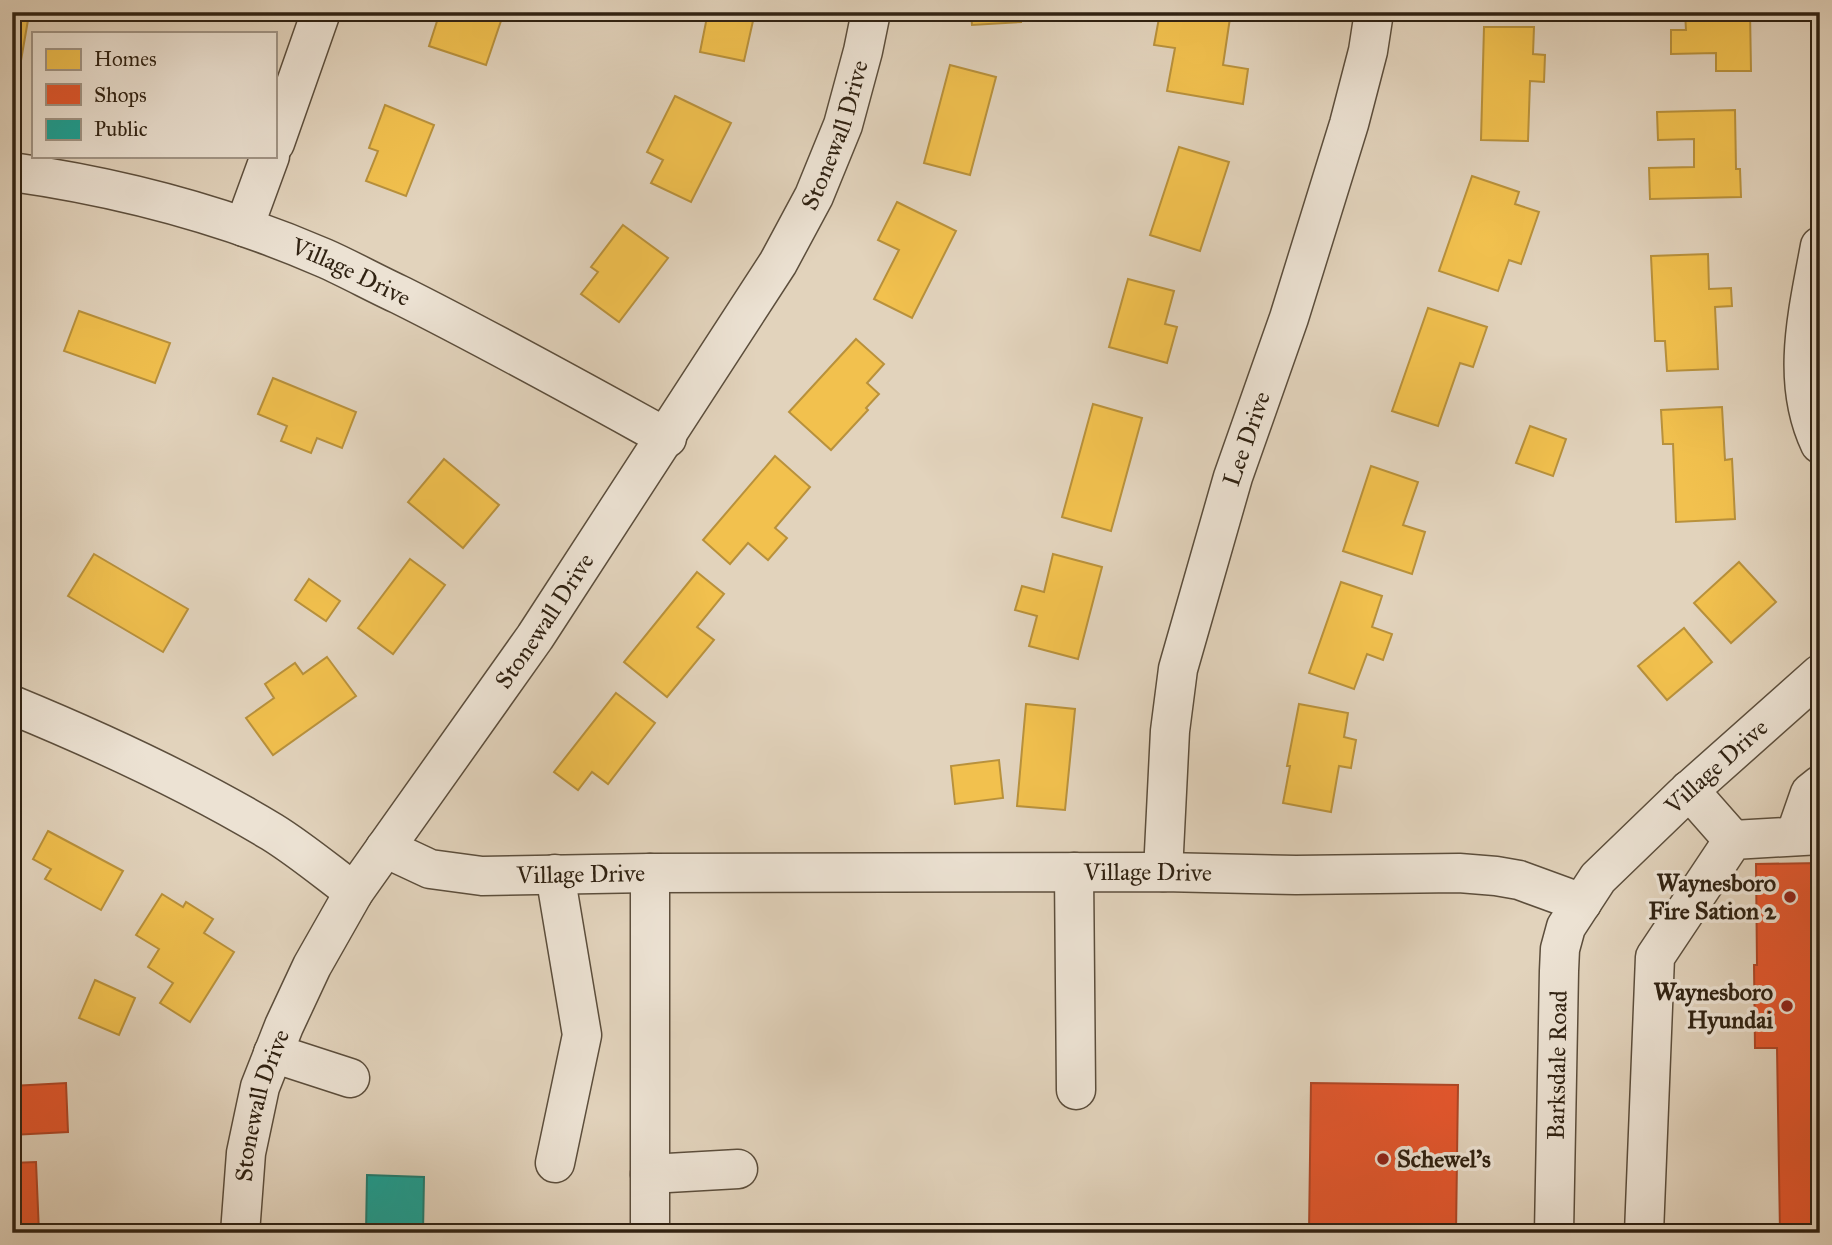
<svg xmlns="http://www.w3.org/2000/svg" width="1832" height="1245" font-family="'IM FELL Great Primer',serif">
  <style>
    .homes { fill: #f2c14e; stroke: #b8913c; stroke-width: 2 }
    .shops { fill: #e4572e; stroke: #ae4726; stroke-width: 2 }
    .public { fill: #17a398; stroke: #1e7c70; stroke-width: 2 }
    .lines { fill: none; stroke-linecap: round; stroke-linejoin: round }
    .minor-casing { stroke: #5c4e3c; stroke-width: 41 }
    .minor { stroke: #ece2d3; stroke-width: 38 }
    .poi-dot { fill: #8f2418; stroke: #ece2d3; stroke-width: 2.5 }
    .labels { text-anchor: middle; stroke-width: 7; stroke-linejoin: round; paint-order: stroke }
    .street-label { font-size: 24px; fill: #302212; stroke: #ece2d3 }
    .poi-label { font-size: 24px; font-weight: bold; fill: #302212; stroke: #ece2d3; text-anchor: end }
  </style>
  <rect width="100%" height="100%" fill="#e2d3bc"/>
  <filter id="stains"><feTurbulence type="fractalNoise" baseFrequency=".00286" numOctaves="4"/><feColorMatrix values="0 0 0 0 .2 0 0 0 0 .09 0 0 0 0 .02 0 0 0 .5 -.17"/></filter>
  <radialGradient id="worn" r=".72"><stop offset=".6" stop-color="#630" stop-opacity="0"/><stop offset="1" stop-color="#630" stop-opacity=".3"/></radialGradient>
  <g class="homes">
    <polygon points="440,12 504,12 486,65 429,46"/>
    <polygon points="708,12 755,12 744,61 700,52"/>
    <polygon points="971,12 1020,12 1021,22 972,25"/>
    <polygon points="1183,12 1230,18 1223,65 1248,69 1243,104 1167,91 1175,48 1154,45 1159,18 1182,21"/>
    <polygon points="1685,12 1750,12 1751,71 1716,71 1716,53 1671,54 1671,30 1686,30"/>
    <polygon points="12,18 28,20 19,72 12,71"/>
    <polygon points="1484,27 1534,27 1533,54 1545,55 1544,82 1530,81 1528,141 1481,140"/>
    <polygon points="950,65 996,77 970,175 924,163"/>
    <polygon points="675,96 731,123 691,202 651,183 663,160 647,152"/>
    <polygon points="385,105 434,125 406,196 366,181 378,151 369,148"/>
    <polygon points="1735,110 1736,169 1740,169 1741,197 1650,199 1649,168 1694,167 1694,139 1658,140 1657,112"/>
    <polygon points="1179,147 1229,162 1200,251 1150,235"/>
    <polygon points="1472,176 1519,192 1515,204 1539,212 1521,264 1509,260 1498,291 1439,271"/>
    <polygon points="897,202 956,231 912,318 874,299 899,250 878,240"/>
    <polygon points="623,225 668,258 619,322 581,294 598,272 591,267"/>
    <polygon points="1708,254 1709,289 1731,288 1732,306 1715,307 1718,369 1667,371 1665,341 1655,341 1651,256"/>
    <polygon points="1128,279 1174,291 1165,324 1177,327 1167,363 1109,347"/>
    <polygon points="1428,308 1487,327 1473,367 1460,363 1438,426 1392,411"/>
    <polygon points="79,311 170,343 155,383 64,351"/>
    <polygon points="856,339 884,364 867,383 879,394 866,408 868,410 831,450 789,412"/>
    <polygon points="273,378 356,412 342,448 317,438 311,453 281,441 287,426 258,414"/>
    <polygon points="1093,404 1142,418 1111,531 1062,517"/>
    <polygon points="1722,407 1725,460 1732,459 1735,519 1676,522 1673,444 1663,444 1661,410"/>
    <polygon points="1530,426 1566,439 1553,476 1516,463"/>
    <polygon points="775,456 810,487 775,528 787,538 768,560 748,543 730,564 703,540"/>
    <polygon points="444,459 499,505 463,548 408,502"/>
    <polygon points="1371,466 1418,482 1403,525 1425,532 1412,574 1343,551"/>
    <polygon points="94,554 188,609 163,652 68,596"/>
    <polygon points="1053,554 1102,567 1078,659 1029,646 1037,616 1015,610 1022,586 1044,592"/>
    <polygon points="410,559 445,585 393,654 358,628"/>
    <polygon points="1739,562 1776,602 1731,643 1694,603"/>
    <polygon points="697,572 724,594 697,627 714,640 667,697 624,662"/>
    <polygon points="309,579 340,601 326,621 295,600"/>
    <polygon points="1341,582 1382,596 1372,627 1392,634 1383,660 1367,654 1354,689 1309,673"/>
    <polygon points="1684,628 1712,662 1667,700 1638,666"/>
    <polygon points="327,657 356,696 273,755 246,718 274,698 265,684 295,663 303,674"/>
    <polygon points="616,693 655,723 608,784 592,772 578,790 554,772"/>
    <polygon points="1026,704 1075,709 1065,810 1017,806"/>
    <polygon points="1299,704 1348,713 1344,737 1356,740 1351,768 1339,766 1331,812 1283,803 1290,766 1287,766"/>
    <polygon points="999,760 1003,798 955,804 951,766"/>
    <polygon points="48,831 123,871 101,910 45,879 51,869 33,859"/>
    <polygon points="162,894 183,907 186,902 213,919 204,933 234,952 190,1022 160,1003 173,983 148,967 159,949 136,935"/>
    <polygon points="95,980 135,998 119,1035 79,1018"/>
  </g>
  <g class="shops">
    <polygon points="1820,863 1820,1233 1780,1233 1777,1048 1755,1048 1754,965 1757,965 1756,864"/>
    <polygon points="66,1083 68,1132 12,1135 12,1086"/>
    <polygon points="1311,1083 1458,1085 1456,1233 1309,1233"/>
    <polygon points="36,1162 39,1233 12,1233 12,1163"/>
  </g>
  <polygon class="public" points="367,1175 424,1177 423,1233 366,1233"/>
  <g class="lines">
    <g class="minor-casing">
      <g id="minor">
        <polyline points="275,143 321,12"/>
        <path id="s1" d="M12,172C119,187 225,215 324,258C349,269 374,283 400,295C490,340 578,389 667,438"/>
        <polyline points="244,227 270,156"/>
        <path d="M1820,246C1808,312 1790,381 1820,444"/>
        <path d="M12,705C102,742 189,782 272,832C301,850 327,872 354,892"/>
        <polyline points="1689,790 1733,840"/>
        <polyline points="1795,836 1810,793 1820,785"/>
        <path id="s2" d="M385,848L430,869L482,876L650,873L1163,872L1296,875L1459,873L1496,876L1519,880L1582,903"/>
        <polyline points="1074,872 1076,1090"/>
        <path id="s3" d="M1163,872L1170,731L1178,669L1233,477L1289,318L1349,124L1368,51L1374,12"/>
        <polyline points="650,873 650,1233"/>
        <polyline points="273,1053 350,1078"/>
        <polyline points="555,1163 582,1035 555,874"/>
        <polyline points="650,1174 738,1169"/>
        <path id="s4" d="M240,1233L246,1153L260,1087L284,1026L312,966L354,892L535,637L778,263L814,196L843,125L863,51L871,12"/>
        <path id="s5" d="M1554,1233L1559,971L1560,949L1566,927L1598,878L1684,795L1820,674"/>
        <polyline points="1644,1233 1655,957 1733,840 1820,835"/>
      </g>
    </g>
    <use href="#minor" class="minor"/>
  </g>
  <g class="poi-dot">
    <circle cx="1790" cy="897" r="7"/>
    <circle cx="1787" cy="1006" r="7"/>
    <circle cx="1383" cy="1159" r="7"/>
  </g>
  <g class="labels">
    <g class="street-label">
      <text dy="8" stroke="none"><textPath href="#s4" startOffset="1264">Stonewall Drive</textPath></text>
      <text dy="8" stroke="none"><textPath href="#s1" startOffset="355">Village Drive</textPath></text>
      <text dy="8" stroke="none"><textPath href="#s3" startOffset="444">Lee Drive</textPath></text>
      <text dy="8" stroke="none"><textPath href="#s4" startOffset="696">Stonewall Drive</textPath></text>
      <text dy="8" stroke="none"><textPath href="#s5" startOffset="528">Village Drive</textPath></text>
      <text dy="8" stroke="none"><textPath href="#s2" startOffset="768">Village Drive</textPath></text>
      <text dy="8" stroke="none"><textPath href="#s2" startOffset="201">Village Drive</textPath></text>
      <text dy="8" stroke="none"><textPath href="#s5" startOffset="168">Barksdale Road</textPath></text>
      <text dy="8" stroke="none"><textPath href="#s4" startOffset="130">Stonewall Drive</textPath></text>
    </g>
    <g class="poi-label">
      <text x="1776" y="891">Waynesboro<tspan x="1776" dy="28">Fire Sation 2</tspan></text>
      <text x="1773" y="1000">Waynesboro<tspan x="1773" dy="28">Hyundai</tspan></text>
      <text x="1397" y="1167" text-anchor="start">Schewel's</text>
    </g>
  </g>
  <rect width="1832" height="1245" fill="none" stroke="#e2d3bc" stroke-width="42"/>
  <rect x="14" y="14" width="1804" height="1217" fill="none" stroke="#302212" stroke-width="3.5"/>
  <rect x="21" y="21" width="1790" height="1203" fill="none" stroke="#302212" stroke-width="2"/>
  <rect x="32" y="32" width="245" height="126" fill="#ece2d3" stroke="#a19586" stroke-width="2"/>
  <rect x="46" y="49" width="35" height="21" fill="#f2c14e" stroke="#a19586" stroke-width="2"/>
  <text x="94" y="66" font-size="21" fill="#302212">Homes</text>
  <rect x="46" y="84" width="35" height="21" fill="#e4572e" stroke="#a19586" stroke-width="2"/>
  <text x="94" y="102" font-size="21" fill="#302212">Shops</text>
  <rect x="46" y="119" width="35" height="21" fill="#17a398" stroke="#a19586" stroke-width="2"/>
  <text x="94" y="136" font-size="21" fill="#302212">Public</text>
  <rect width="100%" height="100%" filter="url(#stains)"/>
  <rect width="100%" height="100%" fill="url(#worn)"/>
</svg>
